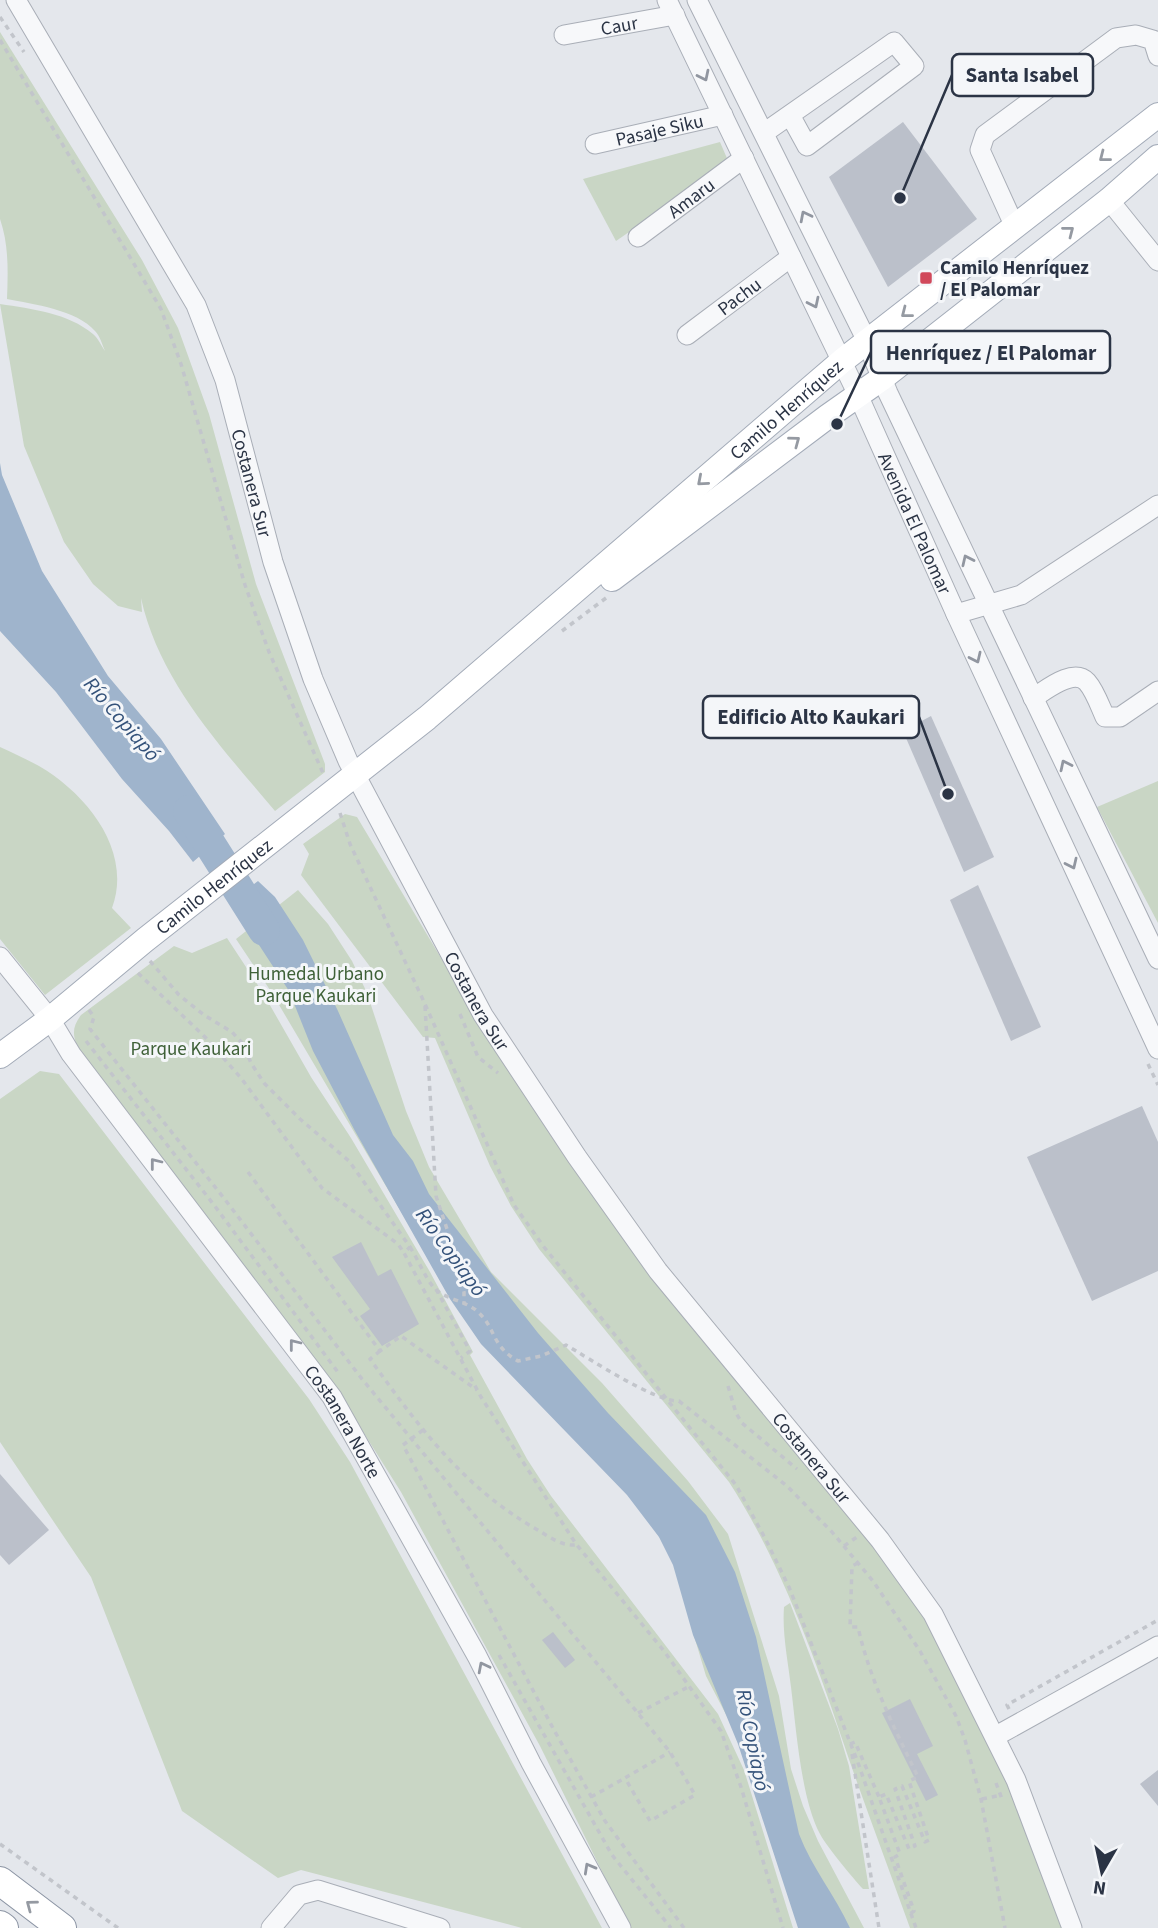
<svg xmlns="http://www.w3.org/2000/svg" width="1158" height="1928" font-family="'Source Sans 3',sans-serif">
  <style>
    .green { fill: #c9d6c5 }
    .water { fill: #9fb4cc }
    .lines { fill: none; stroke-linecap: round; stroke-linejoin: round }
    .river { stroke: #9fb4cc; stroke-width: 32 }
    .building { fill: #bbc0ca }
    .minor-casing { stroke: #a9aeb7; stroke-width: 21 }
    .major-casing { stroke: #a3abb8; stroke-width: 26 }
    .highway-casing { stroke: #8b94a3; stroke-width: 30 }
    .path { stroke: #c2c5cb; stroke-width: 3.5; stroke-dasharray: 5 5; stroke-linecap: butt }
    .minor { stroke: #f7f8fa; stroke-width: 19 }
    .major { stroke: #fff; stroke-width: 24 }
    .highway { stroke: #fff; stroke-width: 28 }
    .oneway { stroke: #9196a0 }
    .oneway2 { stroke: #959aa2 }
    .poi-dot { fill: #d1495b; stroke: #f4f6f9; stroke-width: 2.5 }
    .labels { text-anchor: middle; stroke-width: 6; stroke-linejoin: round; paint-order: stroke }
    .street-label { font-size: 19px; fill: #2b3445; stroke: #f4f6f9 }
    .poi-label { font-size: 19px; font-weight: bold; fill: #2b3445; stroke: #f4f6f9; text-anchor: start }
    .park-label { font-size: 19px; fill: #3f6138; stroke: #f4f6f9 }
    .water-label { font-size: 21px; font-style: italic; fill: #34527a; stroke: #f4f6f9 }
    .leader { fill: none; stroke: #2b3445; stroke-width: 2.5 }
    .callout-dot { fill: #2b3445; stroke: #f4f6f9; stroke-width: 2.5 }
    .callout { fill: #f4f6f9; stroke: #2b3445; stroke-width: 2.5 }
    .callout-label { font-size: 21px; text-anchor: middle; font-weight: bold; fill: #2b3445 }
  </style>
  <rect width="100%" height="100%" fill="#e4e7ec"/>
  <g class="green">
    <path d="M0,32L142,260L178,328L209,414L256,584L325,764V772L275,811C222,748 159,681 141,598L142,612L118,606L93,584L64,542L24,446L0,304C32,309 68,313 93,334C98,338 102,347 105,351C102,344 100,336 95,331C77,310 33,304 7,299C8,272 9,245 0,219Z"/>
    <polygon points="720,142 729,163 616,241 583,179"/>
    <path d="M0,747C13,753 26,759 39,766C87,794 133,851 112,908L131,928L45,995L0,939Z"/>
    <polygon points="1158,781 1158,923 1097,807"/>
    <path d="M345,814L357,817L500,1057L757,1400L928,1616L972,1690L1063,1928H910C891,1875 871,1822 852,1768C819,1670 785,1569 729,1482L539,1249L511,1206L490,1166L435,1038L423,1037L301,875L309,854L303,844Z"/>
    <polygon points="298,890 328,924 352,961 367,993 406,1111 429,1167 491,1272 602,1383 688,1481 728,1534 779,1696 791,1769 803,1806 818,1841 864,1928 799,1928 734,1730 706,1676 692,1629 679,1568 628,1488 432,1264 272,993 236,939"/>
    <path d="M227,938L263,993L311,1077L351,1138L430,1272L473,1352L470,1355L527,1459L551,1496L718,1714L744,1770L793,1928H630L540,1746L401,1492L331,1381L77,1046C72,1033 73,1026 81,1015L174,946L192,953Z"/>
    <polygon points="40,1071 59,1074 309,1399 350,1462 602,1928 522,1928 301,1870 278,1878 182,1811 91,1577 0,1442 0,1099"/>
    <path d="M790,1603L838,1729L849,1766L869,1889H863C853,1878 827,1847 820,1834C801,1799 796,1727 791,1687C788,1661 782,1633 784,1607Z"/>
  </g>
  <g class="water">
    <polygon points="0,463 2,475 42,571 108,676 161,739 225,834 193,862 169,831 122,779 56,692 0,631"/>
    <path d="M258,881L275,897L303,940L338,1011L393,1135L413,1161L429,1194L538,1333L608,1413L706,1515L735,1572L756,1637L799,1834C812,1868 835,1895 850,1928H798L738,1744L693,1635L673,1565L659,1537L627,1495L481,1344L450,1299L355,1131L313,1051L289,991L231,902Z"/>
  </g>
  <g class="lines">
    <polyline class="river" points="189,811 264,930"/>
  </g>
  <g class="building">
    <polygon points="903,122 977,219 888,287 829,177"/>
    <polygon points="931,716 994,857 964,872 903,731"/>
    <polygon points="978,885 1041,1027 1011,1041 950,900"/>
    <polygon points="1142,1106 1158,1142 1158,1271 1092,1301 1027,1157"/>
    <polygon points="361,1242 378,1276 391,1269 419,1324 382,1346 360,1316 370,1309 332,1257"/>
    <polygon points="0,1474 49,1530 9,1565 0,1555"/>
    <polygon points="553,1632 575,1660 565,1668 542,1640"/>
    <polygon points="910,1699 933,1746 917,1754 938,1795 926,1801 882,1713"/>
    <polygon points="1158,1770 1158,1806 1140,1784"/>
  </g>
  <g class="lines">
    <g class="minor-casing">
      <g id="minor">
        <path id="s1" d="M16,0L196,305L225,380L273,562L313,679L348,761L483,1015L577,1157L658,1271L880,1540L933,1614L1016,1780L1072,1928"/>
        <path id="s2" d="M667,0L858,395L956,614L1158,1049"/>
        <polyline points="697,0 863,333 888,393 1158,959"/>
        <path id="s3" d="M564,35L675,15"/>
        <polyline points="764,133 894,42 914,66 807,146 790,115"/>
        <path id="s4" d="M595,144L723,115"/>
        <polyline points="1109,200 1158,261"/>
        <polyline points="1015,227 980,150 985,135 1116,38 1136,35 1153,40 1158,56"/>
        <path id="s5" d="M638,237L744,158"/>
        <path id="s6" d="M687,335L791,257"/>
        <polyline points="956,614 1021,595 1158,505"/>
        <path d="M1033,698C1045,691 1073,667 1087,682C1095,691 1100,706 1105,717H1120L1158,691"/>
        <path id="s7" d="M0,957L50,1019L71,1054L332,1397L477,1656L531,1763L621,1928"/>
        <polyline points="996,1736 1158,1646"/>
        <polyline points="271,1928 299,1895 318,1890 440,1928"/>
      </g>
    </g>
    <g class="major-casing">
      <g id="major">
        <polyline points="612,579 827,417 881,379 1109,200 1158,157"/>
        <path id="s8" d="M0,1056L50,1019L145,940L427,718L842,361L1158,115"/>
      </g>
    </g>
    <g class="highway-casing">
      <g id="highway">
        <polyline points="0,1881 62,1928"/>
        <polyline points="0,1925 4,1928"/>
      </g>
    </g>
    <g class="path">
      <polyline points="0,17 24,52"/>
      <polyline points="0,40 161,309 181,364 245,585 269,652 323,773"/>
      <polyline points="562,631 606,598"/>
      <polyline points="340,813 350,844 425,1004 514,1205 544,1247 736,1485 766,1540 789,1587 857,1760 916,1928"/>
      <polyline points="150,961 179,995 204,1015 232,1032 243,1044 251,1063 264,1083 300,1119 349,1161 410,1247 404,1253 481,1397 576,1544 664,1651 721,1731 741,1787 783,1928"/>
      <polyline points="138,973 205,1037 241,1078 322,1188 398,1244 404,1253"/>
      <polyline points="425,1006 436,1196 451,1241 452,1258 464,1292 464,1304"/>
      <polyline points="89,1010 94,1017 90,1029 223,1197 362,1379 670,1752 695,1795 650,1821 625,1778 670,1752"/>
      <polyline points="460,1014 478,1057 498,1073"/>
      <polyline points="86,1041 214,1205 340,1375"/>
      <polyline points="1148,1064 1158,1085"/>
      <polyline points="248,1172 380,1351 401,1336 477,1390"/>
      <path d="M410,1247C418,1259 425,1278 435,1289C447,1300 467,1301 478,1312C496,1328 491,1346 518,1361L541,1356L566,1345C590,1359 655,1402 679,1401L787,1486L832,1532L873,1581L920,1651L956,1716L965,1740L981,1799L1005,1928"/>
      <polyline points="436,1289 470,1351 461,1358"/>
      <path d="M380,1351L370,1359C419,1427 463,1487 536,1529C548,1536 561,1546 575,1545"/>
      <polyline points="728,1386 736,1413 742,1423 797,1469"/>
      <polyline points="423,1430 403,1445 554,1730 605,1821 684,1928"/>
      <polyline points="844,1546 857,1537"/>
      <path d="M858,1563L852,1566L850,1627H858C870,1681 894,1727 918,1777L909,1781L929,1840L925,1842L902,1786L895,1789L915,1846L909,1849L886,1794L879,1797L900,1854L895,1857L914,1911L910,1914"/>
      <polyline points="499,1655 612,1855 671,1928"/>
      <polyline points="1009,1709 1007,1705 1158,1620"/>
      <polyline points="638,1713 690,1686"/>
      <polyline points="850,1744 855,1742 879,1797"/>
      <polyline points="852,1754 879,1928"/>
      <polyline points="996,1783 1002,1799"/>
      <polyline points="591,1797 625,1778"/>
      <polyline points="982,1799 1002,1795"/>
      <polyline points="0,1844 118,1928"/>
    </g>
    <use href="#minor" class="minor"/>
    <use href="#major" class="major"/>
    <use href="#highway" class="highway"/>
  </g>
  <defs><path id="oneway-chevron" d="M-2-3.5L2.5 0L-2 3.5" fill="none" stroke-width="1.6" stroke-linecap="round" stroke-linejoin="round" transform="scale(1.75)"/></defs>
  <g class="oneway">
    <use href="#oneway-chevron" transform="translate(704 76) rotate(64)"/>
    <use href="#oneway-chevron" transform="translate(805 216) rotate(-117)"/>
    <use href="#oneway-chevron" transform="translate(814 303) rotate(64)"/>
    <use href="#oneway-chevron" transform="translate(967 560) rotate(-115)"/>
    <use href="#oneway-chevron" transform="translate(976 658) rotate(65)"/>
    <use href="#oneway-chevron" transform="translate(1065 765) rotate(-116)"/>
    <use href="#oneway-chevron" transform="translate(1072 864) rotate(65)"/>
    <use href="#oneway-chevron" transform="translate(155 1163) rotate(-128)"/>
    <use href="#oneway-chevron" transform="translate(294 1344) rotate(-128)"/>
    <use href="#oneway-chevron" transform="translate(483 1667) rotate(-117)"/>
    <use href="#oneway-chevron" transform="translate(589 1868) rotate(-119)"/>
  </g>
  <g class="oneway2">
    <use href="#oneway-chevron" transform="translate(1104 157) rotate(142)"/>
    <use href="#oneway-chevron" transform="translate(1069 231) rotate(-38)"/>
    <use href="#oneway-chevron" transform="translate(906 313) rotate(142)"/>
    <use href="#oneway-chevron" transform="translate(795 441) rotate(-37)"/>
    <use href="#oneway-chevron" transform="translate(702 481) rotate(139)"/>
    <use href="#oneway-chevron" transform="translate(31 1905) rotate(-143)"/>
  </g>
  <rect class="poi-dot" x="919" y="271" width="14" height="14" rx="3.5"/>
  <g class="labels">
    <g class="street-label">
      <text dy="7" stroke="none"><textPath href="#s3" startOffset="56">Caur</textPath></text>
      <text dy="7" stroke="none"><textPath href="#s4" startOffset="66">Pasaje Siku</textPath></text>
      <text dy="7" stroke="none"><textPath href="#s5" startOffset="66">Amaru</textPath></text>
      <text dy="7" stroke="none"><textPath href="#s6" startOffset="65">Pachu</textPath></text>
      <text dy="7" stroke="none"><textPath href="#s8" startOffset="1018">Camilo Henríquez</textPath></text>
      <text dy="7" stroke="none"><textPath href="#s1" startOffset="541">Costanera Sur</textPath></text>
      <text dy="7" stroke="none"><textPath href="#s2" startOffset="579">Avenida El Palomar</textPath></text>
      <text dy="7" stroke="none"><textPath href="#s8" startOffset="273">Camilo Henríquez</textPath></text>
      <text dy="7" stroke="none"><textPath href="#s1" startOffset="1108">Costanera Sur</textPath></text>
      <text dy="7" stroke="none"><textPath href="#s7" startOffset="578">Costanera Norte</textPath></text>
      <text dy="7" stroke="none"><textPath href="#s1" startOffset="1675">Costanera Sur</textPath></text>
    </g>
    <g class="poi-label">
      <text x="940" y="274">Camilo Henríquez<tspan x="940" dy="22">/ El Palomar</tspan></text>
    </g>
    <g class="park-label">
      <text x="316" y="980">Humedal Urbano<tspan x="316" dy="22">Parque Kaukari</tspan></text>
      <text x="191" y="1055">Parque Kaukari</text>
    </g>
    <g class="water-label">
      <text transform="translate(122 719) rotate(49)" y="7">Río Copiapó</text>
      <text transform="translate(451 1252) rotate(54)" y="7">Río Copiapó</text>
      <text transform="translate(753 1740) rotate(79)" y="7">Río Copiapó</text>
    </g>
  </g>
  <path class="leader" d="M900 198L952 75M837 424L871 352M948 794L919 717"/>
  <g class="callout-dot">
    <circle cx="900" cy="198" r="7"/>
    <circle cx="837" cy="424" r="7"/>
    <circle cx="948" cy="794" r="7"/>
  </g>
  <g class="callout">
    <rect x="952" y="54" width="141" height="42" rx="7"/>
    <rect x="871" y="331" width="239" height="42" rx="7"/>
    <rect x="703" y="696" width="216" height="42" rx="7"/>
  </g>
  <g class="callout-label">
    <text x="1022" y="82">Santa Isabel</text>
    <text x="991" y="360">Henríquez / El Palomar</text>
    <text x="811" y="724">Edificio Alto Kaukari</text>
  </g>
  <g transform="translate(1102 1872) rotate(189)" stroke="#f4f6f9" stroke-width="5" paint-order="stroke">
  <path d="M0-5L12 26L0 18L-12 26Z" fill="#2b3445"/>
  <text y="-10" font-size="19" font-weight="bold" text-anchor="middle" fill="#2b3445">N</text>
  </g>
</svg>
